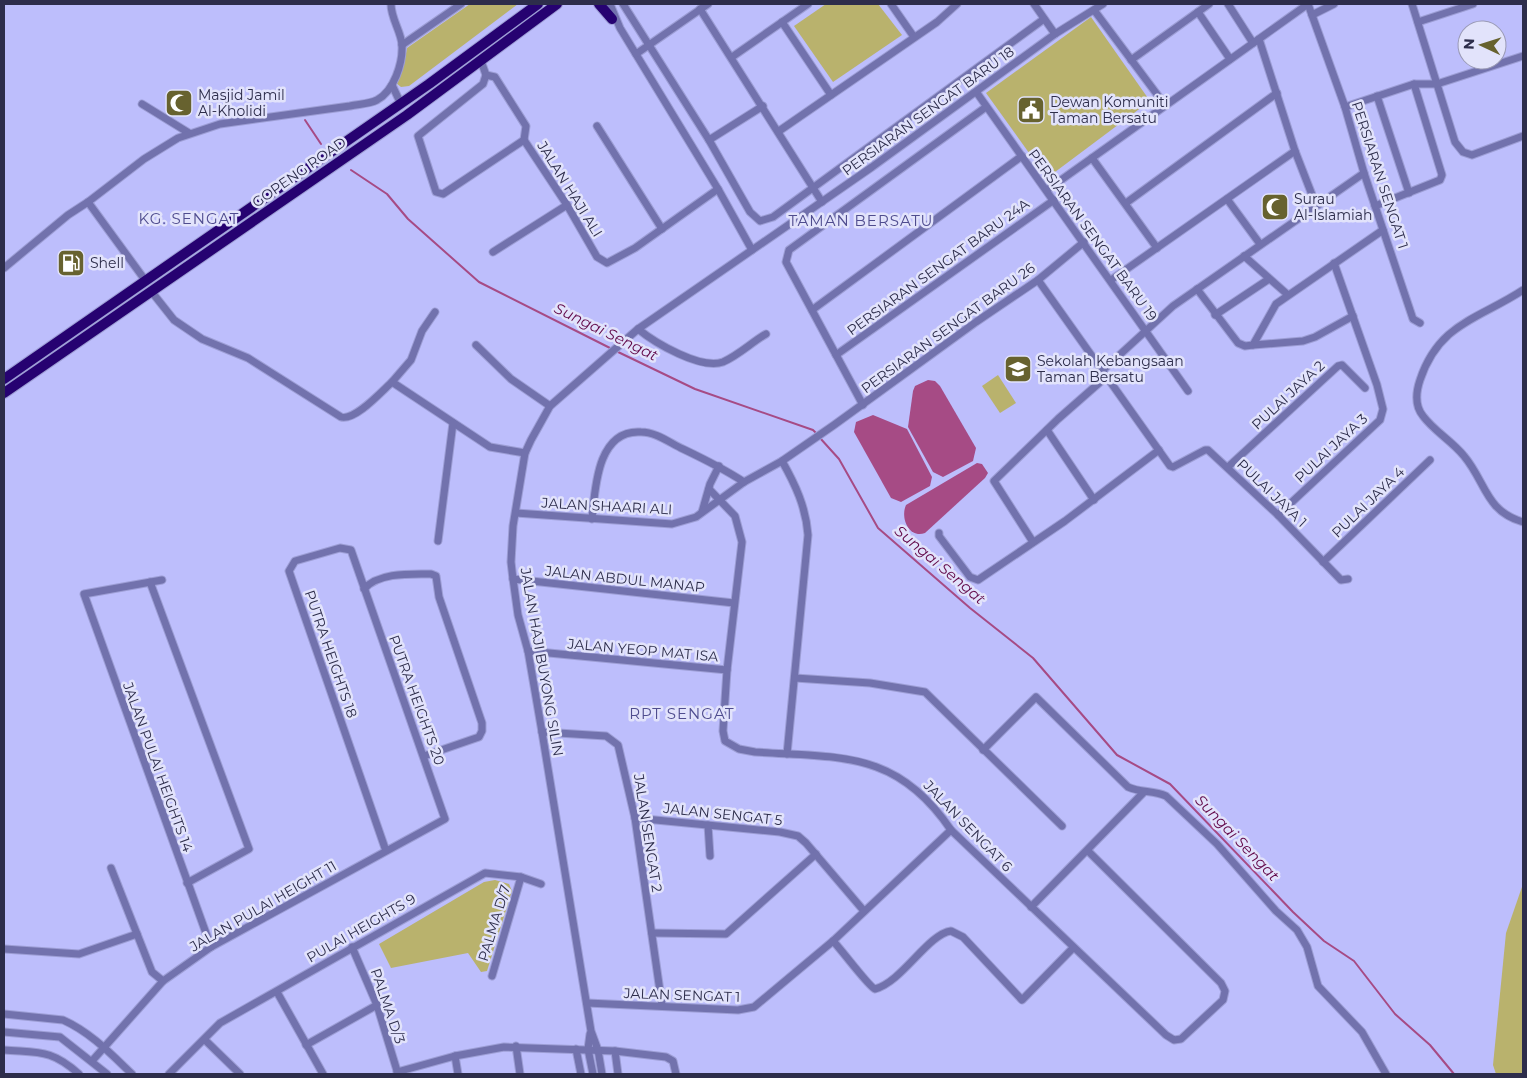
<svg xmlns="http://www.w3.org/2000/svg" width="1527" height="1078" font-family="Montserrat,sans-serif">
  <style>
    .green { fill: #b9b26d }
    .water { fill: #a64b85 }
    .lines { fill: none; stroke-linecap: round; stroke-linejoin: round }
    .stream { stroke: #a64b85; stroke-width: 2 }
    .minor-casing { stroke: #9d9ed5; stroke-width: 9 }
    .highway-casing { stroke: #9d9ed5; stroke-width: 12 }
    .minor { stroke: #7272ad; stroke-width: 7 }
    .highway { stroke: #260271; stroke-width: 10 }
    .labels { text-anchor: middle; stroke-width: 5; stroke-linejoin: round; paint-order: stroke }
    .poi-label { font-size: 14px; fill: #2d2d4b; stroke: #e2e3fb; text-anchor: start }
    .street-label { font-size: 14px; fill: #2d2d4b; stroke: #e2e3fb }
    .neighbourhood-label { font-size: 15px; letter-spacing: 1px; fill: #4f4c8f; stroke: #e2e3fb }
    .water-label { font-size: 15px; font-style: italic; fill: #610748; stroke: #e2e3fb }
  </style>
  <rect width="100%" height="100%" fill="#bdbefc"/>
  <g class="green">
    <polygon points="470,4 518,4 409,86 401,87 396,83 404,64 407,48"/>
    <polygon points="826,4 878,4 902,35 833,82 794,26"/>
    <polygon points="1091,17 1150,101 1047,178 986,93"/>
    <polygon points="998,375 1016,403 1000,413 982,386"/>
    <polygon points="495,880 509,884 512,891 487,971 481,972 468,953 391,968 379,944 484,882"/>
    <polygon points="1523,884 1523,1074 1496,1074 1493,1065 1506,933"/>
  </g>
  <g class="water">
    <polygon points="928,380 935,381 940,386 976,448 973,461 943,477 933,472 908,427 913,391 915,386"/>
    <polygon points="873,415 907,429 932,477 930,486 901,502 891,498 854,432 856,422"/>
    <path d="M977,463L982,464L988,473L985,478L925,533C909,539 900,518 906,505Z"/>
  </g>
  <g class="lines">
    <g class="stream">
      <polyline points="305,120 321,144"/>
      <polyline points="351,170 387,194 408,219 479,282 612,349"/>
      <polyline points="616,351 695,389 813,430 817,434"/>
      <polyline points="820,438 839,459 878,528 970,608 1033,658 1117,755 1170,784 1293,912 1324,941 1354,961 1395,1014 1430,1045 1454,1074"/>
    </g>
    <g class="minor-casing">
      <g id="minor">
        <polyline points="610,4 620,28 718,189 752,250"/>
        <polyline points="623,4 709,140 750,212 760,221 773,217 1044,19"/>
        <polyline points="891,4 914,37"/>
        <polyline points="1034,4 1055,34"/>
        <polyline points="1228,4 1253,43"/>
        <polyline points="1308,4 1345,107 1364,173 1413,319 1420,323"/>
        <polyline points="1412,4 1455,142 1463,152 1472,155 1523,136"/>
        <polyline points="700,9 822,202"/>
        <polyline points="1094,10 1165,105"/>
        <polyline points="1198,12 1230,59"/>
        <polyline points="1312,15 1334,4"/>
        <polyline points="782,22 831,95"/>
        <polyline points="1418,22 1473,4"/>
        <polyline points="1259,39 1295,151 1316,205"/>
        <polyline points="402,45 461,4"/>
        <polyline points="636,54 708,4"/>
        <polyline points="732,57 808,4"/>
        <polyline points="1131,60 1209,4"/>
        <polyline points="481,61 486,75 483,84 418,136 436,192 443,194 524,140 567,205 597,257 607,263 635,248 718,189"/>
        <polyline points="486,75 495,77 526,126 524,140"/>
        <polyline points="392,85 401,104"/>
        <polyline points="977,93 1188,391"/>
        <polyline points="1377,96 1409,193"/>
        <polyline points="142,104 189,133"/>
        <polyline points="1345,107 1414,84 1437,84 1523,56"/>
        <polyline points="597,126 662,229"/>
        <polyline points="779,131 937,22 957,4"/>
        <polyline points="709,140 763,106"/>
        <polyline points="1092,158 1157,248"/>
        <polyline points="1047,190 1308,4"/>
        <polyline points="1227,199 1260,244"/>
        <polyline points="88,202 145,280"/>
        <polyline points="1126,203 1277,93"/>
        <polyline points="1375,206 1440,180 1442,175 1414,84"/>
        <polyline points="493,252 567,205"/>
        <polyline points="1244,256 1287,294"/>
        <path d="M4,268L68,215L88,202L144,159L178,138L220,124L350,106C359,104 369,104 377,100C394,91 403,63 402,45C401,31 391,19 391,4"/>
        <polyline points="1038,280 1170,466 1173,467 1205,450 1208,450 1278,515 1341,580 1348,579"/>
        <polyline points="1111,280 1295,151"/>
        <polyline points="1197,289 1238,343 1245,346 1253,345 1276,304 1383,230"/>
        <path d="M1523,290C1479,319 1439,323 1420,380C1416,392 1414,405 1423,416C1434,431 1452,441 1464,456C1486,482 1485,511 1523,522"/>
        <path d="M151,291L174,320L202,339L248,358L341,417C355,421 381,392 392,382"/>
        <polyline points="812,310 1022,156"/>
        <polyline points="435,312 422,331 411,360 392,382 490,447 525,453"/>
        <polyline points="1215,315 1269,279"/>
        <path d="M638,329C655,343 701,370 723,362C739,355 752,342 766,334"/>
        <polyline points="476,345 511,379 550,406"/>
        <polyline points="1253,345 1303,341 1315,337 1353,316"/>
        <polyline points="836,355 1054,200"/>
        <polyline points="1103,370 1173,306 1364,173"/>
        <polyline points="863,405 786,262 789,250 986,107"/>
        <polyline points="1047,430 1094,500"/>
        <path d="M782,461C795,484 806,507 808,535L787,754"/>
        <polyline points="1228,467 1338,366 1342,365 1365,388"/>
        <path d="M709,489L735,516L742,542L727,670L723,731L725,741L739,749L755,752C841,758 897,750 951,830L1166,1035L1174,1040L1181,1039L1223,1000L1225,991L1221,983L1088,851"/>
        <polyline points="702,512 710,484 719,466"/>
        <polyline points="516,513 672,524 696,517 744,482 782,461 834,425 976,322 1038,280 1084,242"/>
        <polyline points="1278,515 1380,420 1383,409 1377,385 1334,263"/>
        <path d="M592,519C595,489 597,429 641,432C656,432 670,443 683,449C704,459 724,469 744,482"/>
        <polyline points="939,533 939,536 970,577 978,580 1065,521 1159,450"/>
        <polyline points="438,541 453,423"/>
        <polyline points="1033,542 994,481 1058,419 1107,376"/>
        <polyline points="1323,562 1430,460"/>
        <polyline points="513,579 734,603"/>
        <polyline points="162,580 84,594 211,947"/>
        <polyline points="150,582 249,849 187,883"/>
        <path d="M364,589C379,572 411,574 431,574L436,576L439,597L482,723V731L479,737L424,756"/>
        <polyline points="528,651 727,670"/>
        <polyline points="795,678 870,683 925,692 1062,826"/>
        <polyline points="542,732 606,736 618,745 635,818 662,1005"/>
        <path d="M983,750L1036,697L1128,787C1141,793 1153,790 1166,796L1217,844L1276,911L1297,930L1307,947L1318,986L1362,1032L1386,1074"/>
        <polyline points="635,818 780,832 798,836 806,843 864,911"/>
        <polyline points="708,825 710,856"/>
        <polyline points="111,868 137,934"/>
        <polyline points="1031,907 1144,792"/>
        <polyline points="652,933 726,934 816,854"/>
        <path d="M833,941C841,949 869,987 875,989C902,982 928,934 951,931L963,937L1022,1000L1073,948"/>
        <polyline points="352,947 377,1005 398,1074"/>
        <polyline points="4,949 79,954 137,934 152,972 163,981"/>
        <polyline points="492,976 521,877"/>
        <polyline points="277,992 323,1074"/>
        <polyline points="587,1003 738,1010 754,1007 833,941 951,830"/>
        <path d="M4,1014L63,1020C90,1032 111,1054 132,1074"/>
        <polyline points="4,1032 60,1037 107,1074"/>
        <polyline points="590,1034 588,1049 593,1074"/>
        <polyline points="205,1040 240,1074"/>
        <polyline points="306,1045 377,1005"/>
        <polyline points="516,1046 520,1074"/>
        <polyline points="576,1049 581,1074"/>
        <path d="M4,1050C39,1053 51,1049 79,1074"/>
        <polyline points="615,1051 666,1057 673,1061 676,1074"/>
        <polyline points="455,1056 458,1074"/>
        <polyline points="92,1061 163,981 211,947 445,819 351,550 340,548 295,561 289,571 386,851"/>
        <polyline points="397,1072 455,1056 504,1047 615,1051 618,1074"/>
        <polyline points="169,1074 220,1023 485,873 521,877 541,884"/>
        <polyline points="602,1074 598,1050 591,1031 542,732 528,651 518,615 513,579 511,562 513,526 525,453 531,440 550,406 638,329 872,167 1055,34 1103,4"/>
      </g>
    </g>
    <g class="highway-casing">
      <g id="highway">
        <polyline points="599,4 612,19"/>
        <polyline points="4,379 429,84 538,4"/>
        <polyline points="4,393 407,115 557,4"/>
      </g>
    </g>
    <use href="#minor" class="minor"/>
    <use href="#highway" class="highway"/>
  </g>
  <defs>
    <g id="mosque-square" transform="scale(1.4375)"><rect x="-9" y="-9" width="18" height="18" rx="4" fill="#67622f" stroke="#e2e3fb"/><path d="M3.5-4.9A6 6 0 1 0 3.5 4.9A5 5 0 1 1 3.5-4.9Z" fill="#fff"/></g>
    <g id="civic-square" transform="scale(1.4375)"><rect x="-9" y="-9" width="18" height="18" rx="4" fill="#67622f" stroke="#e2e3fb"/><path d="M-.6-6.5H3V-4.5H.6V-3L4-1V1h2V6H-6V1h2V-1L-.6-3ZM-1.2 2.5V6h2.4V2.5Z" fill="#fff"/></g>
    <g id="fuel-square" transform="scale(1.4375)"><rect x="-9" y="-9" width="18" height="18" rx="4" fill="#67622f" stroke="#e2e3fb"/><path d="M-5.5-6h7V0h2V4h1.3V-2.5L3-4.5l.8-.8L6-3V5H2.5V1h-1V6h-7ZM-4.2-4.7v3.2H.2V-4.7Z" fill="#fff"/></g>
    <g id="school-square" transform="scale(1.4375)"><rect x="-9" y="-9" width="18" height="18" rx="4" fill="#67622f" stroke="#e2e3fb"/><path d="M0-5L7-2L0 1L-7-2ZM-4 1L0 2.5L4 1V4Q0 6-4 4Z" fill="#fff"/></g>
  </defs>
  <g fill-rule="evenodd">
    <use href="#mosque-square" x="179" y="103"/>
    <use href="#civic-square" x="1031" y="110"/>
    <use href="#mosque-square" x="1275" y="207"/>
    <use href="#fuel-square" x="71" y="263"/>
    <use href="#school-square" x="1018" y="369"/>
  </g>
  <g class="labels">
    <g class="poi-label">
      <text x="198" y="100">Masjid Jamil<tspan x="198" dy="16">Al-Kholidi</tspan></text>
      <text x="1050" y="107">Dewan Komuniti<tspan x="1050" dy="16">Taman Bersatu</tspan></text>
      <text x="1294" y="204">Surau<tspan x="1294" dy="16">Al-Islamiah</tspan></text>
      <text x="90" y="268">Shell</text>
      <text x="1037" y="366">Sekolah Kebangsaan<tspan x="1037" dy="16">Taman Bersatu</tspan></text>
    </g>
    <g class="street-label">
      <text transform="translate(928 111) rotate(-36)" y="5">PERSIARAN SENGAT BARU 18</text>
      <text transform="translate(299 172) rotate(-35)" y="5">GOPENG ROAD</text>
      <text transform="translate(1380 175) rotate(72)" y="5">PERSIARAN SENGAT 1</text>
      <text transform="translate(570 189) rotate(58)" y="5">JALAN HAJI ALI</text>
      <text transform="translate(1093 235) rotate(54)" y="5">PERSIARAN SENGAT BARU 19</text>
      <text transform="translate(938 267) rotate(-36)" y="5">PERSIARAN SENGAT BARU 24A</text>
      <text transform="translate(948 328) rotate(-36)" y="5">PERSIARAN SENGAT BARU 26</text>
      <text transform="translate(1288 395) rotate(-43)" y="5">PULAI JAYA 2</text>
      <text transform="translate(1331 448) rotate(-43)" y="5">PULAI JAYA 3</text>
      <text transform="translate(1272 493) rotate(44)" y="5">PULAI JAYA 1</text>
      <text transform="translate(1368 502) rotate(-44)" y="5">PULAI JAYA 4</text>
      <text transform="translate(607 506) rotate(3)" y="5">JALAN SHAARI ALI</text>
      <text transform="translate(625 579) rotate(6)" y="5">JALAN ABDUL MANAP</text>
      <text transform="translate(643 650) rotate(5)" y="5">JALAN YEOP MAT ISA</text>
      <text transform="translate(331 654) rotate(71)" y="5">PUTRA HEIGHTS 18</text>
      <text transform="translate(542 662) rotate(80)" y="5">JALAN HAJI BUYONG SILIN</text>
      <text transform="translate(417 700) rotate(70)" y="5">PUTRA HEIGHTS 20</text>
      <text transform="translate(158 767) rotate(70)" y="5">JALAN PULAI HEIGHTS 14</text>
      <text transform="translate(723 814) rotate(6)" y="5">JALAN SENGAT 5</text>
      <text transform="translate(968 826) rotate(46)" y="5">JALAN SENGAT 6</text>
      <text transform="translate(648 833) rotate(81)" y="5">JALAN SENGAT 2</text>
      <text transform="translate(263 906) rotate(-30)" y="5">JALAN PULAI HEIGHT 11</text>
      <text transform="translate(494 923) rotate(-73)" y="5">PALMA D/7</text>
      <text transform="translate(361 928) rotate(-30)" y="5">PULAI HEIGHTS 9</text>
      <text transform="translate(682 995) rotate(2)" y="5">JALAN SENGAT 1</text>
      <text transform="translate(388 1006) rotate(71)" y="5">PALMA D/3</text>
    </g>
    <g class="neighbourhood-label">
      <text x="189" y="224">KG. SENGAT</text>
      <text x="861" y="226">TAMAN BERSATU</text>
      <text x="682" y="719">RPT SENGAT</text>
    </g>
    <g class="water-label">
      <text transform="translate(606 332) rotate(26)" y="5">Sungai Sengat</text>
      <text transform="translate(940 565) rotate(40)" y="5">Sungai Sengat</text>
      <text transform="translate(1237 838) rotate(46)" y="5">Sungai Sengat</text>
    </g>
  </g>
  <rect width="1527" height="1078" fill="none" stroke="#2d2d4b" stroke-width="10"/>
  <g transform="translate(1482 45) rotate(274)"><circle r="24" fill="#e2e3fb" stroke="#9a9ab5"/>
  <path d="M0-4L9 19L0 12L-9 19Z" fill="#67622f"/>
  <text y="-8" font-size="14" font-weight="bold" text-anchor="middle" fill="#2d2d4b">N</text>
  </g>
</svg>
